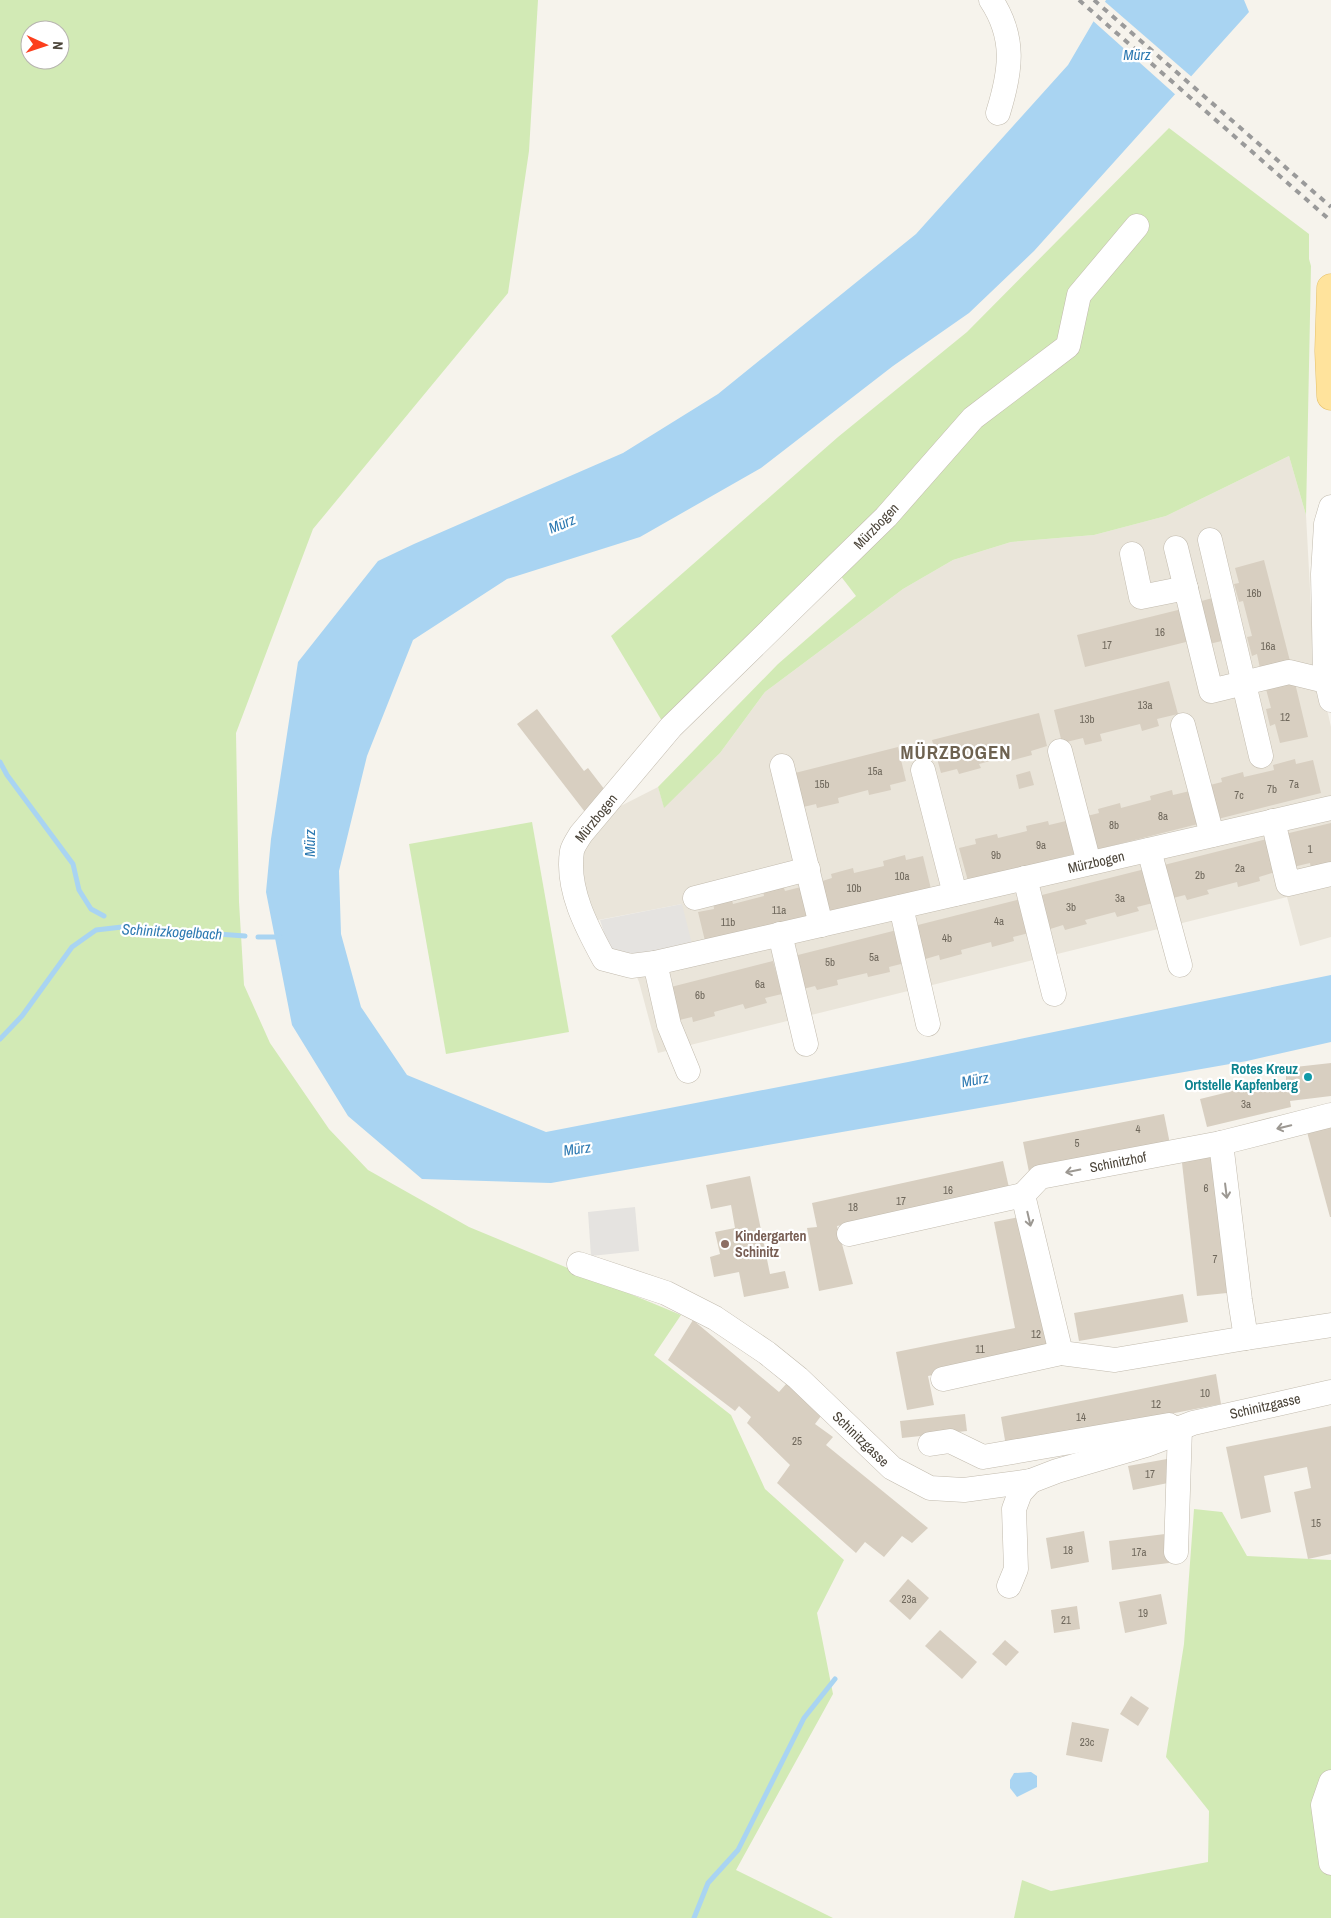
<svg xmlns="http://www.w3.org/2000/svg" width="1331" height="1918" font-family="'Archivo Narrow',sans-serif">
  <style>
    .residential { fill: #eae5da }
    .green { fill: #d2eab5; fill-rule: evenodd }
    .parking { fill: #e5e3e0 }
    .water { fill: #a9d4f2 }
    .pier { fill: #f6f3ec }
    .lines { fill: none; stroke-linecap: round; stroke-linejoin: round }
    .stream { stroke: #a9d4f2; stroke-width: 5 }
    .building { fill: #d8cfc1 }
    .minor-casing { stroke: #c2bbae; stroke-width: 25 }
    .major-casing { stroke: #e6c16a; stroke-width: 29 }
    .minor { stroke: #fff; stroke-width: 24 }
    .major { stroke: #ffe39c; stroke-width: 28 }
    .rail { stroke: #9a9a9a; stroke-width: 4; stroke-dasharray: 6 6; stroke-linecap: butt }
    .oneway { stroke: #9c9892 }
    .culture-dot { fill: #0f9aa8; stroke: #fff; stroke-width: 2 }
    .education-dot { fill: #8d6e63; stroke: #fff; stroke-width: 2 }
    .labels { text-anchor: middle; stroke-width: 4.5; stroke-linejoin: round; paint-order: stroke }
    .number-label { font-size: 11px; fill: #6e675b }
    .street-label { font-size: 14px; fill: #4b4439; stroke: #fff }
    .culture-label { font-size: 14px; font-weight: bold; fill: #0d838f; stroke: #fff; text-anchor: end }
    .education-label { font-size: 14px; font-weight: bold; fill: #785e54; stroke: #fff; text-anchor: start }
    .water-label { font-size: 15px; font-style: italic; fill: #2e7ab2; stroke: #fff }
    .district-label { font-size: 19px; font-weight: bold; letter-spacing: 1px; fill: #6e6250; stroke: #fff }
  </style>
  <rect width="100%" height="100%" fill="#f6f3ec"/>
  <polygon class="residential" points="1289,456 1306,515 1313,645 1331,727 1331,937 1300,946 1287,897 658,1053 639,982 628,956 682,904 593,921 579,887 581,846 603,815 658,787 664,807 720,753 765,692 903,589 953,560 1011,542 1094,535 1166,516"/>
  <g class="green">
    <path d="M0,0H538L529,151L508,293L313,529L236,733L239,902L244,985L270,1043L329,1129L368,1170L469,1227L681,1315L654,1355L731,1415L765,1489L844,1560L817,1613L833,1694L736,1870L833,1918H0ZM30,30H60V60H30Z"/>
    <polygon points="1169,128 1309,234 1309,259 1311,266 1306,515 1289,456 1166,516 1094,535 1011,542 953,560 903,589 765,692 720,753 664,808 658,787 778,664 856,596 830,562 665,726 611,636 838,437 967,332"/>
    <polygon points="532,822 569,1032 446,1054 409,844"/>
    <polygon points="1194,1509 1222,1512 1247,1556 1331,1560 1331,1918 1014,1918 1022,1880 1051,1891 1208,1862 1209,1811 1166,1757 1184,1644"/>
  </g>
  <g class="parking">
    <polygon points="682,904 692,944 628,956 610,951 600,920"/>
    <polygon points="635,1207 639,1251 591,1256 588,1212"/>
  </g>
  <g class="water">
    <polygon points="1106,0 1244,0 1249,12 1034,251 969,313 893,366 761,468 640,537 507,579 413,640 367,756 339,871 341,934 361,1007 407,1075 546,1132 908,1062 1331,975 1331,1042 1247,1061 551,1183 422,1179 348,1116 292,1025 266,892 271,839 298,662 378,561 414,544 623,453 718,394 916,234 1068,65"/>
    <polygon points="1031,1772 1037,1776 1037,1787 1017,1797 1010,1788 1010,1780 1014,1773"/>
  </g>
  <polygon class="pier" points="1103,0 1193,78 1177,96 1092,20"/>
  <g class="lines">
    <g class="stream">
      <polyline points="0,762 7,775 73,864 79,890 91,909 104,916"/>
      <polyline points="258,937 280,937"/>
      <polyline points="0,1039 22,1016 72,947 96,930 122,927 245,936"/>
      <polyline points="694,1918 708,1883 738,1850 804,1718 835,1679"/>
    </g>
  </g>
  <g class="building">
    <polygon points="1264,560 1291,665 1261,673 1257,654 1252,656 1247,637 1252,636 1243,601 1239,602 1234,584 1239,583 1235,568"/>
    <polygon points="1216,597 1226,640 1209,644 1198,602"/>
    <polygon points="1182,609 1190,641 1085,667 1077,635"/>
    <polygon points="1169,681 1178,714 1157,719 1159,726 1142,731 1140,724 1100,734 1102,741 1085,745 1083,738 1062,743 1054,710"/>
    <polygon points="1295,683 1308,737 1280,743 1275,724 1270,726 1266,709 1271,708 1266,689"/>
    <polygon points="537,709 584,771 588,768 608,794 585,812 517,724"/>
    <polygon points="1039,713 1047,746 1031,751 1032,755 1010,761 1009,756 979,764 981,768 959,774 957,769 941,773 932,740"/>
    <polygon points="898,747 906,781 890,785 891,790 869,795 868,790 838,798 839,803 817,808 816,804 799,808 791,774"/>
    <polygon points="1295,759 1296,764 1313,760 1321,793 1214,820 1206,786 1222,782 1221,778 1243,772 1244,777 1274,770 1273,765"/>
    <polygon points="1030,771 1034,785 1019,789 1016,775"/>
    <polygon points="1172,790 1173,795 1190,791 1198,824 1091,851 1083,817 1099,813 1098,809 1120,803 1121,808 1151,800 1150,796"/>
    <polygon points="1048,821 1049,825 1066,821 1074,854 968,881 959,848 976,844 975,839 997,834 998,838 1027,831 1026,826"/>
    <polygon points="1331,823 1331,864 1311,869 1310,863 1293,867 1285,834"/>
    <polygon points="1267,839 1275,872 1259,877 1260,881 1238,887 1237,882 1207,890 1209,894 1187,900 1185,895 1169,899 1160,866"/>
    <polygon points="905,855 906,860 923,856 931,889 824,916 816,883 832,878 831,874 853,868 854,873 884,866 883,861"/>
    <polygon points="1145,869 1153,903 1137,907 1139,911 1117,917 1115,912 1085,920 1087,924 1065,930 1063,925 1047,930 1038,896"/>
    <polygon points="783,885 785,891 801,887 809,919 706,945 698,912 714,909 713,902 731,897 733,904 764,896 763,890"/>
    <polygon points="1021,899 1029,933 1013,937 1014,941 992,947 991,942 961,950 962,954 940,960 939,955 922,960 914,926"/>
    <polygon points="897,930 905,963 889,967 890,972 868,977 867,973 837,980 838,985 817,990 815,986 799,990 790,957"/>
    <polygon points="773,961 782,994 765,998 767,1003 745,1009 743,1004 714,1012 715,1016 693,1022 692,1017 675,1021 667,988"/>
    <polygon points="1331,1063 1331,1096 1290,1101 1291,1107 1207,1127 1200,1099 1261,1084 1263,1092 1286,1087 1286,1068"/>
    <polygon points="1164,1114 1170,1144 1029,1172 1023,1142"/>
    <polygon points="1331,1125 1331,1217 1330,1217 1307,1132"/>
    <polygon points="1211,1151 1227,1293 1197,1296 1181,1154"/>
    <polygon points="1003,1161 1010,1192 837,1226 853,1284 819,1291 807,1228 817,1227 812,1203"/>
    <polygon points="750,1176 770,1274 785,1271 789,1288 744,1297 739,1272 714,1277 710,1257 720,1254 715,1232 735,1228 731,1205 711,1209 706,1185"/>
    <polygon points="1024,1216 1051,1351 928,1376 934,1405 907,1410 896,1352 1015,1328 994,1222"/>
    <polygon points="1183,1294 1188,1322 1079,1341 1074,1313"/>
    <polygon points="693,1320 779,1392 787,1383 821,1416 815,1424 833,1437 826,1445 928,1528 912,1543 902,1536 884,1557 865,1542 856,1553 777,1483 790,1465 747,1423 751,1417 739,1406 735,1411 668,1360"/>
    <polygon points="1216,1374 1221,1404 1006,1446 1001,1417"/>
    <polygon points="965,1414 967,1431 902,1438 900,1421"/>
    <polygon points="1331,1426 1331,1554 1308,1559 1294,1492 1311,1488 1307,1467 1264,1476 1271,1512 1241,1519 1226,1447"/>
    <polygon points="1167,1459 1173,1482 1133,1490 1128,1466"/>
    <polygon points="1084,1531 1089,1562 1051,1569 1046,1538"/>
    <polygon points="1165,1534 1169,1563 1112,1570 1109,1541"/>
    <polygon points="908,1579 929,1598 910,1620 889,1601"/>
    <polygon points="1161,1594 1167,1624 1125,1633 1119,1602"/>
    <polygon points="1077,1606 1080,1629 1054,1633 1051,1610"/>
    <polygon points="940,1630 977,1662 962,1679 925,1646"/>
    <polygon points="1005,1640 1019,1652 1006,1666 992,1654"/>
    <polygon points="1131,1696 1149,1708 1138,1726 1120,1714"/>
    <polygon points="1072,1722 1109,1729 1102,1762 1066,1755"/>
  </g>
  <g class="lines">
    <g class="minor-casing">
      <g id="minor">
        <path d="M991,0C1016,38 1011,71 998,113"/>
        <path d="M1137,226L1079,295L1068,346L973,418L886,517L671,727L581,834C578,839 573,846 572,851C566,889 587,928 604,959L631,966L655,963L1331,808"/>
        <polyline points="1331,507 1326,524 1323,574 1325,674 1331,700"/>
        <polyline points="1210,540 1261,756"/>
        <polyline points="1176,548 1211,691 1289,672 1326,681"/>
        <polyline points="1132,554 1141,597 1186,588"/>
        <polyline points="1183,725 1212,835"/>
        <polyline points="1060,751 1089,863"/>
        <polyline points="782,766 821,925"/>
        <polyline points="923,770 955,894"/>
        <polyline points="1273,821 1288,884 1331,874"/>
        <polyline points="1149,850 1180,965"/>
        <polyline points="1025,878 1054,994"/>
        <polyline points="695,898 808,869"/>
        <polyline points="901,907 928,1024"/>
        <polyline points="780,934 806,1044"/>
        <polyline points="655,963 669,1025 688,1071"/>
        <polyline points="1221,1143 1240,1300 1246,1338"/>
        <polyline points="849,1234 1023,1195"/>
        <polyline points="579,1264 666,1293 715,1318 767,1353 798,1378 892,1468 930,1488 964,1490 1031,1481 1057,1471 1146,1445 1170,1436 1180,1428 1193,1423 1331,1392"/>
        <polyline points="1061,1353 1023,1195 1040,1177 1221,1143 1331,1115"/>
        <polyline points="943,1379 1061,1353 1115,1360 1246,1338 1331,1325"/>
        <polyline points="930,1444 950,1441 983,1457 1169,1425"/>
        <polyline points="1176,1552 1180,1428"/>
        <polyline points="1009,1586 1016,1569 1014,1509 1020,1493 1031,1481"/>
        <polyline points="1331,1782 1323,1805 1331,1863"/>
      </g>
    </g>
    <g class="major-casing">
      <polyline id="major" points="1331,288 1329,351 1331,396"/>
    </g>
    <use href="#minor" class="minor"/>
    <use href="#major" class="major"/>
    <g class="rail">
      <polyline points="1079,0 1331,221"/>
      <polyline points="1094,0 1331,207"/>
    </g>
  </g>
  <defs><path id="oneway-shaft" d="M-6 0H5M1.5-3L5.5 0L1.5 3" fill="none" stroke-width="1.6" stroke-linecap="round" stroke-linejoin="round" transform="scale(1.25)"/></defs>
  <g class="oneway">
    <use href="#oneway-shaft" transform="translate(1284 1127) rotate(166)"/>
    <use href="#oneway-shaft" transform="translate(1073 1171) rotate(169)"/>
    <use href="#oneway-shaft" transform="translate(1226 1191) rotate(83)"/>
    <use href="#oneway-shaft" transform="translate(1029 1219) rotate(77)"/>
  </g>
  <circle class="culture-dot" cx="1308" cy="1077" r="5"/>
  <circle class="education-dot" cx="725" cy="1244" r="5"/>
  <g class="labels">
    <g class="number-label">
      <text x="1254" y="597">16b</text>
      <text x="1160" y="636">16</text>
      <text x="1107" y="649">17</text>
      <text x="1268" y="650">16a</text>
      <text x="1145" y="709">13a</text>
      <text x="1285" y="721">12</text>
      <text x="1087" y="723">13b</text>
      <text x="875" y="775">15a</text>
      <text x="822" y="788">15b</text>
      <text x="1294" y="788">7a</text>
      <text x="1272" y="793">7b</text>
      <text x="1239" y="799">7c</text>
      <text x="1163" y="820">8a</text>
      <text x="1114" y="829">8b</text>
      <text x="1041" y="849">9a</text>
      <text x="1310" y="853">1</text>
      <text x="996" y="859">9b</text>
      <text x="1240" y="872">2a</text>
      <text x="1200" y="879">2b</text>
      <text x="902" y="880">10a</text>
      <text x="854" y="892">10b</text>
      <text x="1120" y="902">3a</text>
      <text x="1071" y="911">3b</text>
      <text x="779" y="914">11a</text>
      <text x="999" y="925">4a</text>
      <text x="728" y="926">11b</text>
      <text x="947" y="942">4b</text>
      <text x="874" y="961">5a</text>
      <text x="830" y="966">5b</text>
      <text x="760" y="988">6a</text>
      <text x="700" y="999">6b</text>
      <text x="1246" y="1108">3a</text>
      <text x="1138" y="1133">4</text>
      <text x="1077" y="1147">5</text>
      <text x="1206" y="1192">6</text>
      <text x="948" y="1194">16</text>
      <text x="901" y="1205">17</text>
      <text x="853" y="1211">18</text>
      <text x="1215" y="1263">7</text>
      <text x="1036" y="1338">12</text>
      <text x="980" y="1353">11</text>
      <text x="1205" y="1397">10</text>
      <text x="1156" y="1408">12</text>
      <text x="1081" y="1421">14</text>
      <text x="797" y="1445">25</text>
      <text x="1150" y="1478">17</text>
      <text x="1316" y="1527">15</text>
      <text x="1068" y="1554">18</text>
      <text x="1139" y="1556">17a</text>
      <text x="909" y="1603">23a</text>
      <text x="1143" y="1617">19</text>
      <text x="1066" y="1624">21</text>
      <text x="1087" y="1746">23c</text>
    </g>
    <g class="street-label">
      <text transform="translate(876 526) rotate(-46)" y="5">Mürzbogen</text>
      <text transform="translate(596 818) rotate(-51)" y="5">Mürzbogen</text>
      <text transform="translate(1096 862) rotate(-13)" y="5">Mürzbogen</text>
      <text transform="translate(1118 1162) rotate(-11)" y="5">Schinitzhof</text>
      <text transform="translate(1265 1406) rotate(-13)" y="5">Schinitzgasse</text>
      <text transform="translate(861 1439) rotate(44)" y="5">Schinitzgasse</text>
    </g>
    <g class="culture-label">
      <text x="1298" y="1074">Rotes Kreuz<tspan x="1298" dy="16">Ortstelle Kapfenberg</tspan></text>
    </g>
    <g class="education-label">
      <text x="735" y="1241">Kindergarten<tspan x="735" dy="16">Schinitz</tspan></text>
    </g>
    <g class="water-label">
      <text x="1137" y="60">Mürz</text>
      <text transform="translate(562 524) rotate(-22)" y="5">Mürz</text>
      <text transform="translate(310 843) rotate(-90)" y="5">Mürz</text>
      <text transform="translate(172 932) rotate(3)" y="5">Schinitzkogelbach</text>
      <text transform="translate(975 1080) rotate(-10)" y="5">Mürz</text>
      <text transform="translate(577 1149) rotate(-8)" y="5">Mürz</text>
    </g>
    <g class="district-label">
      <text x="956" y="759">MÜRZBOGEN</text>
    </g>
  </g>
  <g transform="translate(45 45) rotate(93)"><circle r="24" fill="#ffffff" stroke="#b7b4b0"/>
  <path d="M0-4L9 19L0 12L-9 19Z" fill="#fc3f1d"/>
  <text y="-8" font-size="14" font-weight="bold" text-anchor="middle" fill="#4b4439">N</text>
  </g>
</svg>
